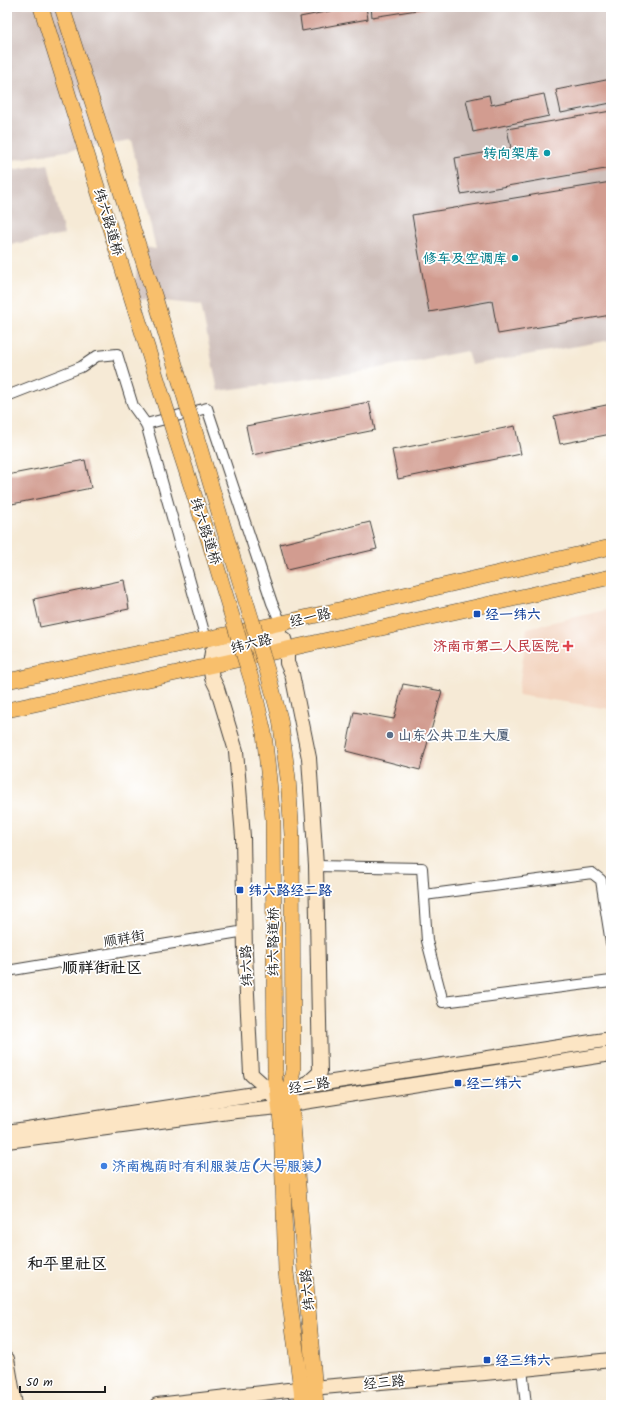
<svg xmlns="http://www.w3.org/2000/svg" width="618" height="1412" font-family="Kalam,'LXGW WenKai TC',sans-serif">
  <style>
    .built { fill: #f3d4bf }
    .industrial { fill: #cfc0bb }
    .building { fill: #d29c90 }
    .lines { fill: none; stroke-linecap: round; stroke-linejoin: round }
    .street-casing { stroke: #3d3b38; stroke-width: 12 }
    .secondary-casing { stroke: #3d3b38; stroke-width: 16 }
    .primary-casing { stroke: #3d3b38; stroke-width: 16 }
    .street { stroke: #fff; stroke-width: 10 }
    .secondary { stroke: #fce5c4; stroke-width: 14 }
    .primary { stroke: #f8bf6c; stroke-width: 15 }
    .primary-bridge-casing { stroke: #3d3b38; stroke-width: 16; stroke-linecap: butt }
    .primary-bridge { stroke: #f8bf6c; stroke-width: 15 }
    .culture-dot { fill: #0f9aa8; stroke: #fff; stroke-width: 1.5 }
    .transit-dot { fill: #1a4fb4; stroke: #fff; stroke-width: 1.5 }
    .health-dot { fill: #e0444e; stroke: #fff; stroke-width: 1.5 }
    .service-dot { fill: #5c6f8a; stroke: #fff; stroke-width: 1.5 }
    .shop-dot { fill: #3f7fe0; stroke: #fff; stroke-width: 1.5 }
    .labels { text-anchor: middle; stroke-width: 3.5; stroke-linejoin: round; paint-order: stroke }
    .culture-label { font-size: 14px; font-weight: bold; fill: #0d838f; stroke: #fff; text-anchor: end }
    .street-label { font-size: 14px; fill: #1c1c1c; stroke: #fff }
    .transit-label { font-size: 14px; font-weight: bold; fill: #164399; stroke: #fff; text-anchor: start }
    .health-label { font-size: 14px; font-weight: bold; fill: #be3a42; stroke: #fff; text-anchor: end }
    .service-label { font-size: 14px; font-weight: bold; fill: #4e5e75; stroke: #fff; text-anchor: start }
    .shop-label { font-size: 14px; font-weight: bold; fill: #366cbe; stroke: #fff; text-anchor: start }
    .quarter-label { font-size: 16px; font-weight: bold; fill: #1c1c1c; stroke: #fff }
  </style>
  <rect width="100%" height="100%" fill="#fff"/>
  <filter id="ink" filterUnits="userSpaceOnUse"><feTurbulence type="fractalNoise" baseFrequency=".025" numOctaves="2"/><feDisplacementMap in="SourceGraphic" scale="8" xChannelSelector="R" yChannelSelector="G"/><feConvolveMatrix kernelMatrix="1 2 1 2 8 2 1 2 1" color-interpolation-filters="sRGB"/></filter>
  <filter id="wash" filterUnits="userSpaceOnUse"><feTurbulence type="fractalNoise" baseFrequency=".012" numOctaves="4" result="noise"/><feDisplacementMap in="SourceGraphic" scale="16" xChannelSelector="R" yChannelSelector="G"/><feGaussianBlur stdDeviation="0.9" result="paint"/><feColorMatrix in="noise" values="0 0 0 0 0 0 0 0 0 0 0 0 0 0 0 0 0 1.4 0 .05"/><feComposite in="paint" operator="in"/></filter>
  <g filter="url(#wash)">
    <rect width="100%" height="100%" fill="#f6ead6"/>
    <polygon class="built" points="611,609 611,709 518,695 527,628"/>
    <g class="industrial">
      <polygon points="7,7 611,7 611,340 471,365 467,351 359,372 218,391 201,305 134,298 139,246 156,249 131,140 7,161"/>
      <polygon points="48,164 64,235 7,245 7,171"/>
    </g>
    <g id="blocks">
      <g class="building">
        <polygon points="340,7 366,7 368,19 302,31 300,17 340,9"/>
        <polygon points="371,7 429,7 430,8 372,17"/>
        <polygon points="611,79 611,103 561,113 556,90"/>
        <polygon points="544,94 549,116 473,132 466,100 489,95 491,105"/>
        <polygon points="611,111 611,168 461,194 455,158 511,148 507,129"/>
        <polygon points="611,182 611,315 498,334 492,301 429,312 412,215"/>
        <polygon points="369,402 375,430 252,455 246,426"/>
        <polygon points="611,404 611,434 560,444 554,416"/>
        <polygon points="515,426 521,454 398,479 392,450"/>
        <polygon points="85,460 91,488 7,505 7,475"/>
        <polygon points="370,522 377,549 287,570 280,544"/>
        <polygon points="124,580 129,609 40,627 34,599"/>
        <polygon points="403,684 442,691 420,770 346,751 354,712 394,719"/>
      </g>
    </g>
  </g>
  <g filter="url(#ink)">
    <use href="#blocks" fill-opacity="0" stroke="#3d3b38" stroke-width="1"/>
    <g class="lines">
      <g class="street-casing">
        <g id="street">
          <polyline points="7,396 81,367 97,356 117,354 133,406 146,424 206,639"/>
          <polyline points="146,424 207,408 272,603 281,623"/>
          <polyline points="316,866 422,868 427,941 443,1002 611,981"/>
          <polyline points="424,895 592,873 601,880 611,943"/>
          <polyline points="7,971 245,931"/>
          <polyline points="522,1369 526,1405"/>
        </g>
      </g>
      <g class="secondary-casing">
        <g id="secondary">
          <polyline points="284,639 287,649 287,663 292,674 309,758 316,866 320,1072 305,1086"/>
          <polyline points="273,1096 270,1091 251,1074 245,954 243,837 236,751 217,688 212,678 210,665 212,652 277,638 281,623"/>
          <polyline points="7,1132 611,1039"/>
          <polyline points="7,1141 237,1111 279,1107 291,1104 611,1054"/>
          <polyline points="7,1359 15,1405"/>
          <polyline points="157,1405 288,1390 485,1373 611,1360"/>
        </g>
      </g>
      <g class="primary-casing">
        <g id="primary">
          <polyline points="7,681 291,621 611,547"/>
          <polyline points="7,710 287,649 611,577"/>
          <polyline points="293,1070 290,1088 316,1405"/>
          <polyline points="275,1071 275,1081 277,1086 281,1122 286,1272 303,1405"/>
        </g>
      </g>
      <use href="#street" class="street"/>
      <use href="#secondary" class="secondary"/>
      <use href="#primary" class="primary"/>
      <g class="primary-bridge-casing">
        <g id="primary-bridge">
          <polyline points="41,7 166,408 209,541 253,685 264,733 273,819 275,1071"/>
          <polyline points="62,7 156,301 227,539 267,670 280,719 288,778 292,835 293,1070"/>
        </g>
      </g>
      <use href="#primary-bridge" class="primary-bridge"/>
    </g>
  </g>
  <g class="culture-dot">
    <circle cx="547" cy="153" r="4"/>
    <circle cx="515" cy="258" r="4"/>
  </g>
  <g class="transit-dot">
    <rect x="473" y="610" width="8" height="8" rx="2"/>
    <rect x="236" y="886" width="8" height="8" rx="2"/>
    <rect x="454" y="1079" width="8" height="8" rx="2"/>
    <rect x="483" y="1356" width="8" height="8" rx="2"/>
  </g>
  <path class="health-dot" d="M566 640h4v4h4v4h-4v4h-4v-4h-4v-4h4z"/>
  <circle class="service-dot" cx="390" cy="735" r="4"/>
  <circle class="shop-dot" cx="104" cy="1166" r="4"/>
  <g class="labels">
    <g class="culture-label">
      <text x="539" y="158">转向架库</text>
      <text x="507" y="263">修车及空调库</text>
    </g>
    <g class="street-label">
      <text transform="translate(109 222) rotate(73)" y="5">纬六路道桥</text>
      <text transform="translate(206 531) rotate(72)" y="5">纬六路道桥</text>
      <text transform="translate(310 617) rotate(-13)" y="5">经一路</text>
      <text transform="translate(251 643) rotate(-14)" y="5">纬六路</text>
      <text transform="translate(124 938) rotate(-10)" y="5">顺祥街</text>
      <text transform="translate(273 942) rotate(-90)" y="5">纬六路道桥</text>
      <text transform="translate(246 966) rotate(-92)" y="5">纬六路</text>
      <text transform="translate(309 1085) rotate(-9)" y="5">经二路</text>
      <text transform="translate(307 1290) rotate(-95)" y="5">纬六路</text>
      <text transform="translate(384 1382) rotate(-5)" y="5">经三路</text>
    </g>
    <g class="transit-label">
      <text x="485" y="619">经一纬六</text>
      <text x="248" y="895">纬六路经二路</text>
      <text x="466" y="1088">经二纬六</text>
      <text x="495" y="1365">经三纬六</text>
    </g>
    <g class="health-label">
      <text x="559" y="651">济南市第二人民医院</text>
    </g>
    <g class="service-label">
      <text x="398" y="740">山东公共卫生大厦</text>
    </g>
    <g class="shop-label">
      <text x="112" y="1171">济南槐荫时有利服装店(大号服装)</text>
    </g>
    <g class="quarter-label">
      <text x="102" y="973">顺祥街社区</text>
      <text x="67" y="1269">和平里社区</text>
    </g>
  </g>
  <rect width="618" height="1412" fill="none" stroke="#fff" stroke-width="24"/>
  <path d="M20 1386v6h85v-6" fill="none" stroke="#1c1c1c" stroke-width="2"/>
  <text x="26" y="1386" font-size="12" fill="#1c1c1c" stroke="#ffffff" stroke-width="3" paint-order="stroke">50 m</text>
</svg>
